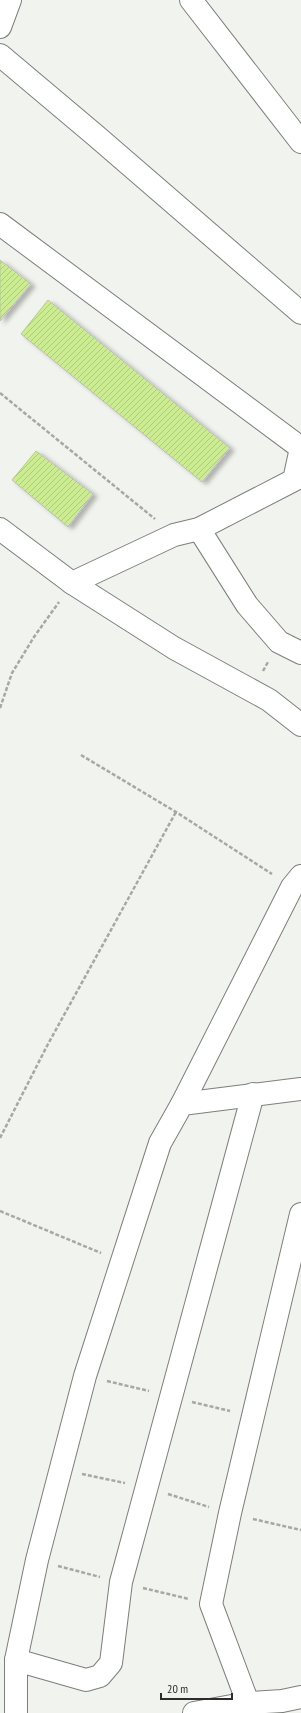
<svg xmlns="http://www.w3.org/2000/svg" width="301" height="1713" font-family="'PT Sans Narrow',sans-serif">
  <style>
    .building { fill: url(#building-hatch); stroke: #bcbeb9; filter: url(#shadow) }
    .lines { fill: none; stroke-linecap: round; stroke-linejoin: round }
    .minor-casing { stroke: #7d7f7b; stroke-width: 24 }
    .path { stroke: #a6a8a4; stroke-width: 2.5; stroke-dasharray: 4 2; stroke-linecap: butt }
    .minor { stroke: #fff; stroke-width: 22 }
  </style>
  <defs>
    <pattern id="building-hatch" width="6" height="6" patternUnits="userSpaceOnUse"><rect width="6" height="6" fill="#cbec90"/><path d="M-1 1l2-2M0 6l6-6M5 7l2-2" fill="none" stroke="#aecb7c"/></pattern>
    <filter id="shadow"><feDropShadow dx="4.5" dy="2.5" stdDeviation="2" flood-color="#0004"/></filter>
  </defs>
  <rect width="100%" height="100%" fill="#f1f3ee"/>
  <g class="building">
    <polygon points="0,260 31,284 0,321"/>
    <polygon points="48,300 230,448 202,482 21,334"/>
    <polygon points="36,451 93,494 68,527 12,480"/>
  </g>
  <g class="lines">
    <g class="minor-casing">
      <g id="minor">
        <polyline points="191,0 301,142"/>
        <polyline points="0,27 10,0"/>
        <polyline points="0,55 95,135 301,313"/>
        <polyline points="0,224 301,448"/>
        <polyline points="0,529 72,583 174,535 199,529 294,480 301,448"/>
        <polyline points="199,529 247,605 279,642 301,653"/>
        <polyline points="72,583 174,648 269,700 301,725"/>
        <polyline points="182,1104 292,887 301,876"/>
        <polyline points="16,1660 86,1680 100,1676 111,1663 121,1582 253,1094"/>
        <polyline points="248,1703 211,1604 230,1513 301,1214"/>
        <polyline points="16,1713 16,1660 37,1560 85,1376 160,1143 182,1104 301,1089"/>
        <polyline points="194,1713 248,1703 282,1701 301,1697"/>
      </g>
    </g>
    <g class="path">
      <polyline points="0,393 155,519"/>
      <polyline points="263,671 268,662"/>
      <polyline points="0,708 12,673 34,637 59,602"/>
      <polyline points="81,755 176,812 272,874"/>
      <polyline points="0,1138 48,1044 176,812"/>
      <polyline points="0,1211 101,1253"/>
      <polyline points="107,1381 149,1391"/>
      <polyline points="192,1402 230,1411"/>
      <polyline points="82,1474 125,1483"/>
      <polyline points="168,1494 209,1507"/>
      <polyline points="253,1519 301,1530"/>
      <polyline points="58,1566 100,1577"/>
      <polyline points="143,1588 189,1599"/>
    </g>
    <use href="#minor" class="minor"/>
  </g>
  <path d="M161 1693v6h71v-6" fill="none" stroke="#2c2d2b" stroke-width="2"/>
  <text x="167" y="1693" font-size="12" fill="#2c2d2b" stroke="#f1f3ee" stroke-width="3" paint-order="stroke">20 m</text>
</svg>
